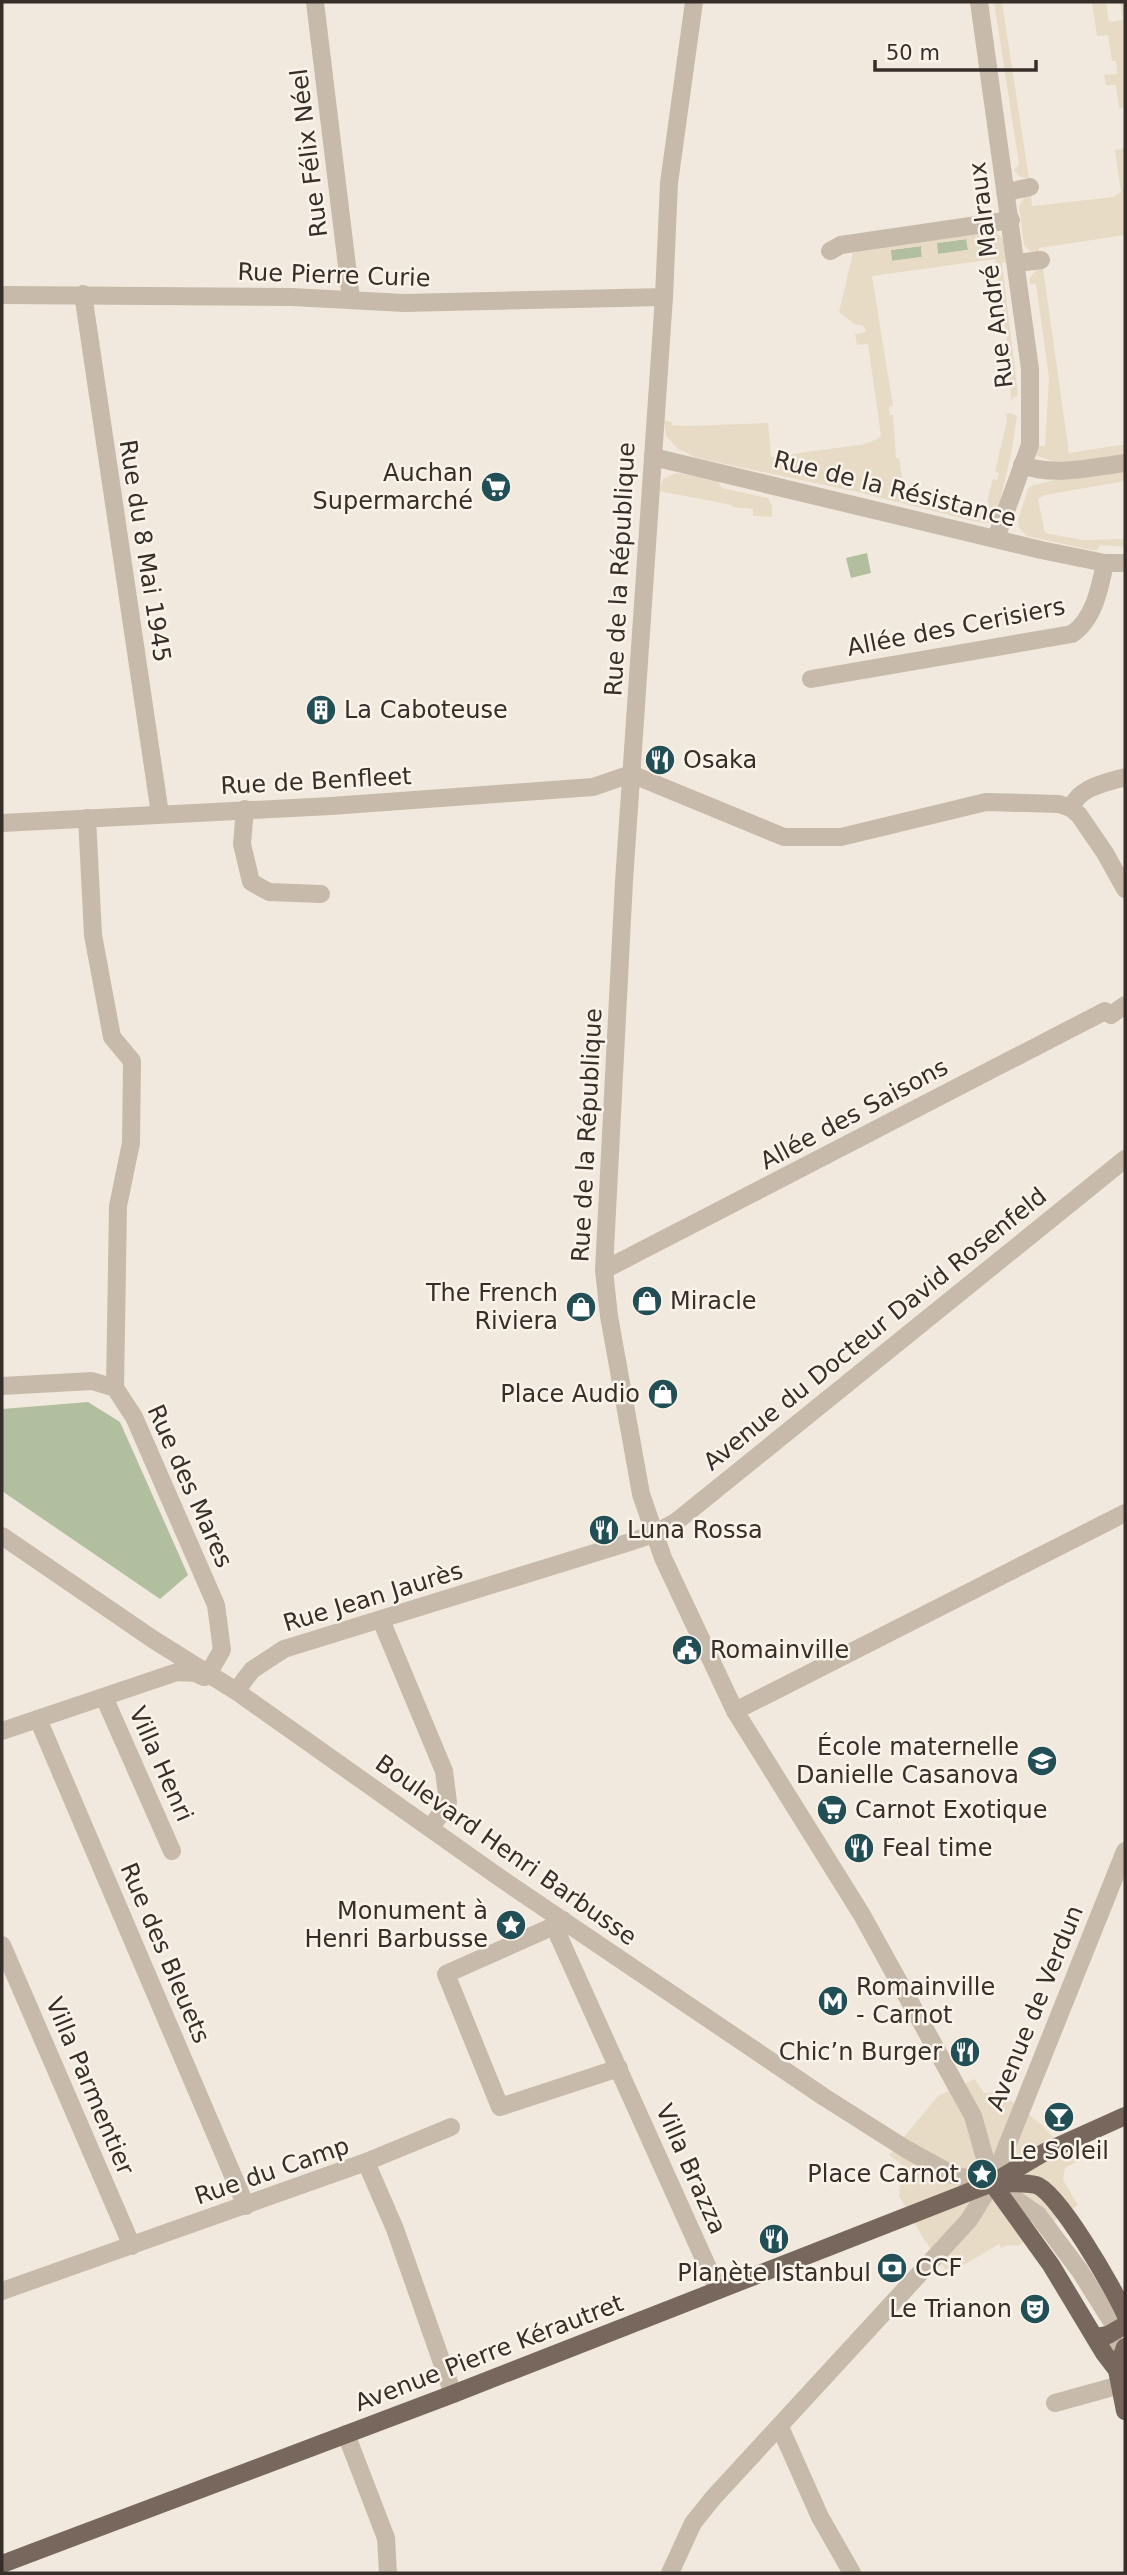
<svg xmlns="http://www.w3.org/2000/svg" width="1127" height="2575" font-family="'DejaVu Sans',sans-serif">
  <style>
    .green { fill: #b2bf9f }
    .plaza { fill: #e8dbc6; fill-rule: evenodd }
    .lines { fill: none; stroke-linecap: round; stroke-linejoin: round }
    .minor { stroke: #c8baaa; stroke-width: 18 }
    .major { stroke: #77675c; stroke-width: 18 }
    .labels { text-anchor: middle; stroke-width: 5; stroke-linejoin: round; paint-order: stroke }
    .street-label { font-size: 24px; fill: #362e29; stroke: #f9f3ea }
    .poi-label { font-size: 24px; fill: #362e29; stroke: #f9f3ea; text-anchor: start }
  </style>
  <rect width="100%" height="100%" fill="#f1e9de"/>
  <g class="green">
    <polygon points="967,239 968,250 938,254 936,243"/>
    <polygon points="921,246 922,257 892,261 890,250"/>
    <polygon points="867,553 871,573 851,578 846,558"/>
    <polygon points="88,1402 120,1422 188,1575 160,1599 2,1491 2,1409"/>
  </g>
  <g class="plaza">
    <polygon points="994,2 1002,2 1029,179 1019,176 1014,170 1019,164"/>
    <polygon points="1092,2 1106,2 1109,22 1123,20 1120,2 1125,2 1125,107 1119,108 1116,85 1106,85 1104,75 1117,74 1116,61 1112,61 1108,35 1097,36"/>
    <polygon points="1125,148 1125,235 1039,248 1039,253 1030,251 1024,245 1019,206 1024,198 1031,194 1032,206 1113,197 1121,192 1115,150"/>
    <path d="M982,232L984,247H990L988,232H995L1006,241L1008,262L1002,263L1018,395L1011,400L1009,357L995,259L872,276L893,406L889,407L890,415H893L896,458H899L904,488L911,487L912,493L987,513L989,503L987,502L993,479L997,480L999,473L995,471L1007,421L1006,414L1010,413L1017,416L1012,450L1001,497L1006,500L996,518L989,523L977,522L853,491L697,458L678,449L666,436L664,420L672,422V425L686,426L768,423L771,457L865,444L877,439L881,436L868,344L857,345L855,334L866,332L865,328L862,325L854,324L839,312L853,253ZM966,239L968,250L938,254L937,243ZM921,246L922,257L892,261L891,250Z"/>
    <polygon points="1043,268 1069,453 1120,445 1125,445 1125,456 1060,464 1035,455 1038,446 1045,446 1049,378 1036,284 1030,284 1029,279 1037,269"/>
    <polygon points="1125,468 1125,481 1045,495 1038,499 1045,533 1083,540 1125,539 1125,547 1101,545 1096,551 1027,536 1019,528 1018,520 1028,489 1031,486 1066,477"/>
    <polygon points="676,473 717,480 722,488 768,498 772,506 772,517 753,516 753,509 732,507 732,505 659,491 663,479"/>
    <polygon points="975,2079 984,2093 999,2092 1041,2124 1076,2162 1065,2168 1063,2180 1078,2205 1018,2246 1009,2245 1001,2248 999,2244 949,2274 923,2238 899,2196 902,2165 889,2155 938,2096"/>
  </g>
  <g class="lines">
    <g class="minor">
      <polyline points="315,2 351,299"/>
      <polyline points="694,2 669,183 664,297 624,881 604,1270 609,1316 641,1494 663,1558 735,1711 862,1915 973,2116 992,2183"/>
      <polyline points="979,2 1030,369 1030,445 996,538"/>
      <polyline points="1007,192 1030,187"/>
      <polyline points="830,251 841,245 1011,220"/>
      <polyline points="1017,263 1041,260"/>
      <polyline points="83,294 160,814"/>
      <polyline points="2,295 292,297 404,303 664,297"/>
      <polyline points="653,457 1041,550 1105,563 1125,563"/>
      <path d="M1022,465C1054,477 1092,467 1125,463"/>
      <path d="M811,679L1072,634C1094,619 1100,588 1105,563"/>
      <polyline points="631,774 784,837 841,837 986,802 1059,804 1071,808 1079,815 1105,853 1125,889"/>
      <path d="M1071,808C1079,787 1105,783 1125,777"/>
      <polyline points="245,809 242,844 251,882 269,892 321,894"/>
      <polyline points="87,818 93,935 112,1037 132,1061 131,1143 118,1206 115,1388"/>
      <polyline points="2,823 331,806 593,787 631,774"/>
      <polyline points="604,1270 1105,1011 1111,1015 1125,1005"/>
      <polyline points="2,1386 92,1381 115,1388 134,1417 216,1605 222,1650 208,1674"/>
      <polyline points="2,1536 154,1640 236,1691 503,1880 824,2097 906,2149 953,2175 992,2183 1038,2215 1080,2271 1117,2330 1117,2366"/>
      <polyline points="381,1620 444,1771 448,1802 431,1828"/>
      <polyline points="236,1691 252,1670 284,1649 630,1542 654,1534 677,1521 1125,1159"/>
      <polyline points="104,1697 172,1851"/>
      <polyline points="735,1711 1125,1513"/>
      <polyline points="38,1719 246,2206"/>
      <polyline points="2,1731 177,1672 195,1673 204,1677"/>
      <polyline points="563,1920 554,1926 718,2290"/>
      <polyline points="554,1926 446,1974 500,2107 619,2068"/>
      <polyline points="2,1945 132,2246"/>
      <polyline points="366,2162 451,2127"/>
      <polyline points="2,2291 366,2162 395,2229 453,2394"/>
      <polyline points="1055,2403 1120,2385"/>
      <polyline points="780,2427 820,2517 852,2573"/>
      <polyline points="346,2434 386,2538 388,2573"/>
      <polyline points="670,2573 693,2523 713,2498 969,2220 992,2183 1125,1851"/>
    </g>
    <g class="major">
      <polyline points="992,2183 1051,2265 1104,2353 1117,2370 1125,2411"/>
      <path d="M992,2183C1005,2184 1023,2182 1036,2185C1058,2191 1115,2291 1125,2314"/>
      <polyline points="1096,2337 1108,2335 1125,2325"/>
      <polyline points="1117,2370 1125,2347"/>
      <polyline points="2,2564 453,2394 992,2183 1045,2152 1125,2116"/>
    </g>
  </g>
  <defs>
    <g id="supermarket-disc" transform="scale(1.575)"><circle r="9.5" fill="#224e55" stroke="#f9f3ea"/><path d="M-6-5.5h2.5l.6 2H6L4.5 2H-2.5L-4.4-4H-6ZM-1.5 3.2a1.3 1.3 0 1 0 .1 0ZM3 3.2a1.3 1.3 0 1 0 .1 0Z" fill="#fff"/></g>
    <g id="building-disc" transform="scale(1.575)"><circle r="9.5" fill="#224e55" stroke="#f9f3ea"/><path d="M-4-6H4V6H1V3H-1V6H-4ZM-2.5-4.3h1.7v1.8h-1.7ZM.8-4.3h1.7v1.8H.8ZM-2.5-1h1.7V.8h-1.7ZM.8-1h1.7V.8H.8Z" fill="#fff"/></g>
    <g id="restaurant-disc" transform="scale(1.575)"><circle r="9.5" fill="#224e55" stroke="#f9f3ea"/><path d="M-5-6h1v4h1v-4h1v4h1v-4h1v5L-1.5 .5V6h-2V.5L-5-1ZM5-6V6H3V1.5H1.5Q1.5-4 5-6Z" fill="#fff"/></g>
    <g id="shop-disc" transform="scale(1.575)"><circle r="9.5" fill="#224e55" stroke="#f9f3ea"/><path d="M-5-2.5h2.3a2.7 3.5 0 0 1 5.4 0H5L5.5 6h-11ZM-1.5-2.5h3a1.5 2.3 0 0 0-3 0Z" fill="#fff"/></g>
    <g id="civic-disc" transform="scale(1.575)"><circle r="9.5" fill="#224e55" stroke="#f9f3ea"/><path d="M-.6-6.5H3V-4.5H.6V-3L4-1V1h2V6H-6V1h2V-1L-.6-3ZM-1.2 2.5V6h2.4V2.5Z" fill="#fff"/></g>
    <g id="school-disc" transform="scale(1.575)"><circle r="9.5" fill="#224e55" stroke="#f9f3ea"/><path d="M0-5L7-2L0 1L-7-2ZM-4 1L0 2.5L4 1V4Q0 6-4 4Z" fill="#fff"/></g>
    <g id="sight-disc" transform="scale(1.575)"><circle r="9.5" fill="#224e55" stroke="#f9f3ea"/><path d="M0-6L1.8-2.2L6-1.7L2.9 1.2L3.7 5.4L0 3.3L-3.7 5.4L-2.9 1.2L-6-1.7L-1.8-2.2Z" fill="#fff"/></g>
    <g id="metro-disc" transform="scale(1.575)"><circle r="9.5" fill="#224e55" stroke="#f9f3ea"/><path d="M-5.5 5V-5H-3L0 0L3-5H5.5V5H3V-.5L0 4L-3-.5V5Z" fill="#fff"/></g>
    <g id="bar-disc" transform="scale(1.575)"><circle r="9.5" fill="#224e55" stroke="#f9f3ea"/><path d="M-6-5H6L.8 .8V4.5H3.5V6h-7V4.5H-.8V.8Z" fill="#fff"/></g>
    <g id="bank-disc" transform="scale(1.575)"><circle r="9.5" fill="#224e55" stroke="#f9f3ea"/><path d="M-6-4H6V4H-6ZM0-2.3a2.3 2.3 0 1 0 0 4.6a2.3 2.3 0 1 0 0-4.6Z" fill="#fff"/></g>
    <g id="theatre-disc" transform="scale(1.575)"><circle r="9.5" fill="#224e55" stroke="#f9f3ea"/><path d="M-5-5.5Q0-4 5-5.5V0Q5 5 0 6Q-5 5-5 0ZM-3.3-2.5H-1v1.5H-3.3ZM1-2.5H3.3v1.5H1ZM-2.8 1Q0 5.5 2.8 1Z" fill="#fff"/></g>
  </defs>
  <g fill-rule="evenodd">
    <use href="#supermarket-disc" x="496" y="487"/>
    <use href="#building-disc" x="321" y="710"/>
    <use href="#restaurant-disc" x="660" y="760"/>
    <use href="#shop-disc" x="647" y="1301"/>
    <use href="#shop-disc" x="581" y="1307"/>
    <use href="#shop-disc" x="663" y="1394"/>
    <use href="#restaurant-disc" x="604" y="1530"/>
    <use href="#civic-disc" x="687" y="1650"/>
    <use href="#school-disc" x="1042" y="1761"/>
    <use href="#supermarket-disc" x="832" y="1810"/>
    <use href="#restaurant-disc" x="859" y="1848"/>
    <use href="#sight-disc" x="511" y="1925"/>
    <use href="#metro-disc" x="833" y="2001"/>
    <use href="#restaurant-disc" x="965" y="2052"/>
    <use href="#bar-disc" x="1059" y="2117"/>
    <use href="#sight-disc" x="982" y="2174"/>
    <use href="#restaurant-disc" x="774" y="2239"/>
    <use href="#bank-disc" x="892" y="2268"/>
    <use href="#theatre-disc" x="1035" y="2309"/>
  </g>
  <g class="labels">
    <g class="street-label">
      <text transform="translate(309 153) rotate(-97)" y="8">Rue Félix Néel</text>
      <text transform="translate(334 275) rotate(2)" y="8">Rue Pierre Curie</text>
      <text transform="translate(991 275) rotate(-97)" y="8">Rue André Malraux</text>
      <text transform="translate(895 489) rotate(14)" y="8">Rue de la Résistance</text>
      <text transform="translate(145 551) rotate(81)" y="8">Rue du 8 Mai 1945</text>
      <text transform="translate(620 569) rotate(-87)" y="8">Rue de la République</text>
      <text transform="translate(956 627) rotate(-11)" y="8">Allée des Cerisiers</text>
      <text transform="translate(316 781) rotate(-3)" y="8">Rue de Benfleet</text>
      <text transform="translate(854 1114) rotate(-28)" y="8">Allée des Saisons</text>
      <text transform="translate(587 1135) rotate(-87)" y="8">Rue de la République</text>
      <text transform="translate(875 1329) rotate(-39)" y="8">Avenue du Docteur David Rosenfeld</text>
      <text transform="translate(190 1486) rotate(66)" y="8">Rue des Mares</text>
      <text transform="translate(373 1597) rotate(-17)" y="8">Rue Jean Jaurès</text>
      <text transform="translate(161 1764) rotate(66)" y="8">Villa Henri</text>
      <text transform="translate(506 1850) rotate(35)" y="8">Boulevard Henri Barbusse</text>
      <text transform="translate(165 1953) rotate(67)" y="8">Rue des Bleuets</text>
      <text transform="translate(1035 2008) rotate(-68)" y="8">Avenue de Verdun</text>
      <text transform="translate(90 2086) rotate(67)" y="8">Villa Parmentier</text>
      <text transform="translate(691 2169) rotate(66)" y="8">Villa Brazza</text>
      <text transform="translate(272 2171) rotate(-19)" y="8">Rue du Camp</text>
      <text transform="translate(489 2353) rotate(-21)" y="8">Avenue Pierre Kérautret</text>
    </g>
    <g class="poi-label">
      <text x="473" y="481" text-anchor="end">Auchan<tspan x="473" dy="28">Supermarché</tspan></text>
      <text x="344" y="718">La Caboteuse</text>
      <text x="683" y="768">Osaka</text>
      <text x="558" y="1301" text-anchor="end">The French<tspan x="558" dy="28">Riviera</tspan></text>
      <text x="670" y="1309">Miracle</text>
      <text x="640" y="1402" text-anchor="end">Place Audio</text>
      <text x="627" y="1538">Luna Rossa</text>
      <text x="710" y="1658">Romainville</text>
      <text x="1019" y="1755" text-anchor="end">École maternelle<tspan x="1019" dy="28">Danielle Casanova</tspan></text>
      <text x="855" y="1818">Carnot Exotique</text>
      <text x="882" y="1856">Feal time</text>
      <text x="488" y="1919" text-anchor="end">Monument à<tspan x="488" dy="28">Henri Barbusse</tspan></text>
      <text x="856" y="1995">Romainville<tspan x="856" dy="28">- Carnot</tspan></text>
      <text x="942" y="2060" text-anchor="end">Chic’n Burger</text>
      <text x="1059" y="2159" text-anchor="middle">Le Soleil</text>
      <text x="959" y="2182" text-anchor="end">Place Carnot</text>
      <text x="915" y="2276">CCF</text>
      <text x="774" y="2281" text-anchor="middle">Planète Istanbul</text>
      <text x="1012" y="2317" text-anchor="end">Le Trianon</text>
    </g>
  </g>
  <rect width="1127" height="2575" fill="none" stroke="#362e29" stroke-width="7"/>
  <path d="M875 60v10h161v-10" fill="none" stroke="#362e29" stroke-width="3.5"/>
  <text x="886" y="60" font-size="21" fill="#362e29" stroke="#f9f3ea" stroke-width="5" paint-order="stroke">50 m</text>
</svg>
